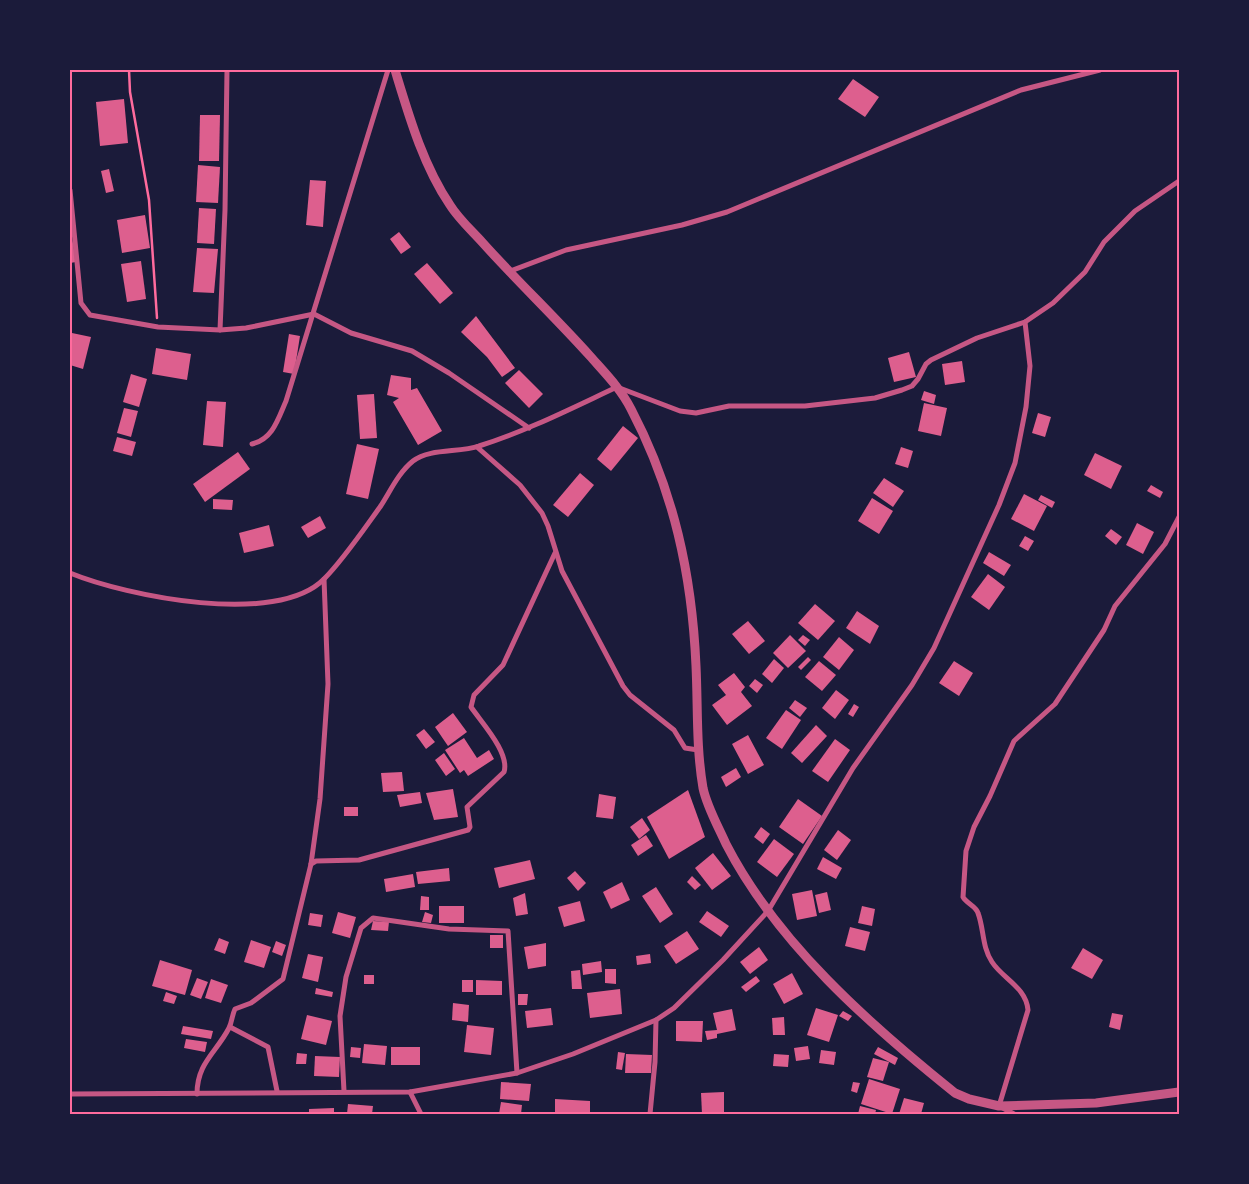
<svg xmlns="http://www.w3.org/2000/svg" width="1249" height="1184" font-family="'Space Grotesk',sans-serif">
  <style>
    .building { fill: #dd5f8e }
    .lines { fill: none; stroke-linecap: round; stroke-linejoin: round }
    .path { stroke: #ff6b9d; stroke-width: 2.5 }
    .minor { stroke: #c65784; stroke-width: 5 }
    .tertiary { stroke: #c65784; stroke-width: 9 }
    .neatline { fill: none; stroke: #ff6b9d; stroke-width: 2 }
  </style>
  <rect width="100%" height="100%" fill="#1b1b3a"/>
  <g class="building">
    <polygon points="853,79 879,97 865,117 838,99"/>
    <polygon points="124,99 128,143 100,146 96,102"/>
    <polygon points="200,115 220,115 219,161 199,161"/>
    <polygon points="198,165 220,167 218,203 196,202"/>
    <polygon points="109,169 114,191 106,193 101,171"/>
    <polygon points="310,180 326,181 323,227 306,225"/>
    <polygon points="199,208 216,209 214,244 197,243"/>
    <polygon points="145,215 150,248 122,253 117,220"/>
    <polygon points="70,225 76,262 70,263"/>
    <polygon points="399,232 411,247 401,254 390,239"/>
    <polygon points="197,248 218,249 214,293 193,292"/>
    <polygon points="141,261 146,299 127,302 121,264"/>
    <polygon points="427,263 453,293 440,304 414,274"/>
    <polygon points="476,316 515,368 502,377 487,357 461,332"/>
    <polygon points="72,333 91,337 83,369 70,365"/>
    <polygon points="289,334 300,336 294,374 283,372"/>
    <polygon points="156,348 191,354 187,380 152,374"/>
    <polygon points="909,352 916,377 894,382 888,358"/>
    <polygon points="962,361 965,382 945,385 942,364"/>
    <polygon points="519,370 543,394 529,408 505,383"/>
    <polygon points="131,374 147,379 139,407 123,402"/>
    <polygon points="391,375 411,378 411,390 417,388 442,431 418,445 393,402 399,398 387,395"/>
    <polygon points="924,391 936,395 934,404 921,400"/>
    <polygon points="374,394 377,438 360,439 357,395"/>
    <polygon points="207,401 226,402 223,447 203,445"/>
    <polygon points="924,403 947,408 941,436 918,431"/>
    <polygon points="124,408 138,411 131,437 117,433"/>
    <polygon points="1038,413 1051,417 1045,437 1032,433"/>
    <polygon points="623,426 638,438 611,471 597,459"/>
    <polygon points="117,437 136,442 132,456 113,451"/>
    <polygon points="357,444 379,449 368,499 346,494"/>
    <polygon points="901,447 913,451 908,468 895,464"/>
    <polygon points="238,452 250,469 205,502 193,484"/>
    <polygon points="1095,453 1122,466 1111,489 1084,475"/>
    <polygon points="580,473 594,485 568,517 553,505"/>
    <polygon points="884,478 904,491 893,507 873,493"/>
    <polygon points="1151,485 1163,492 1160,498 1147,491"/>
    <polygon points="1024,494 1047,506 1034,531 1011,519"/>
    <polygon points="1041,495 1055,502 1052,508 1038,500"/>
    <polygon points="872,498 893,511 879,534 858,521"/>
    <polygon points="213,499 233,500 232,510 213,509"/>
    <polygon points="320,516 326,528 308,538 301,527"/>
    <polygon points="1137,523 1154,532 1143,554 1126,545"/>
    <polygon points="269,525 274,546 244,553 239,533"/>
    <polygon points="1111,529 1122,537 1116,545 1105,536"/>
    <polygon points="1025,536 1034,541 1028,551 1019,546"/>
    <polygon points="989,552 1011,565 1004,576 983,563"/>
    <polygon points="988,574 1005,587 989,610 971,597"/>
    <polygon points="815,604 835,621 818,640 798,623"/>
    <polygon points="857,611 879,626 870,644 846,628"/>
    <polygon points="748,621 765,641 749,654 732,634"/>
    <polygon points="790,635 806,651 788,668 773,653"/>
    <polygon points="803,635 810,640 805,646 798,640"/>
    <polygon points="839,637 854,650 839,670 823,657"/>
    <polygon points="808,657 811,660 801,670 798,667"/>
    <polygon points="774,659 784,668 772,683 762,674"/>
    <polygon points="819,661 836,675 822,691 805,677"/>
    <polygon points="954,661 973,673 959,696 939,683"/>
    <polygon points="734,673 745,687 741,692 752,706 727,725 712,705 726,695 718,685"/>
    <polygon points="755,679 763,685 757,693 749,686"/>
    <polygon points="836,690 849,700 835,719 822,708"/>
    <polygon points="795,700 807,708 800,717 789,708"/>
    <polygon points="854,704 859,707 853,717 848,714"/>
    <polygon points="786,710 801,720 782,749 766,738"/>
    <polygon points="453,713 467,732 448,746 435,727"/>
    <polygon points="816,725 827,736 802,763 791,753"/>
    <polygon points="424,729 435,742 426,749 416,735"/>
    <polygon points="748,735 764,765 748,774 732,744"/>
    <polygon points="464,738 477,758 489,750 494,759 468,776 464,770 460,773 445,750"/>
    <polygon points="835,739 850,750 828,782 812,771"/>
    <polygon points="444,753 455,769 446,776 435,760"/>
    <polygon points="736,768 741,777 726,787 721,777"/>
    <polygon points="402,772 404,791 383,792 381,773"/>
    <polygon points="453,789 458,817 434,820 426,793"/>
    <polygon points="688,790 705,837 669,859 647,817"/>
    <polygon points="420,792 422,803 400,807 397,795"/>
    <polygon points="599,794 616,797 613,819 596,817"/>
    <polygon points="798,799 822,816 803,844 779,827"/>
    <rect x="344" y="807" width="14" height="9"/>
    <polygon points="642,818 650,830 639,839 630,827"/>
    <polygon points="761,827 770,834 763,844 754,837"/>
    <polygon points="838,830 851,840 837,860 824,850"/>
    <polygon points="646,835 653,846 638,856 631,845"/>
    <polygon points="774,839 794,854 777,877 757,862"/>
    <polygon points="713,853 731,876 712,890 695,868"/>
    <polygon points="823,857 842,868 836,879 817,869"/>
    <polygon points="530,860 535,879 499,888 494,868"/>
    <polygon points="449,868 450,881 418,884 416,872"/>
    <polygon points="575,871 586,883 578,891 567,878"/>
    <polygon points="413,874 415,887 386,892 384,879"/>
    <polygon points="692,876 701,885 695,890 687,882"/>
    <polygon points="622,882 630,900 611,909 603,892"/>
    <polygon points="656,887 673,914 660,923 642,896"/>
    <polygon points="812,890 817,916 797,920 792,894"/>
    <polygon points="827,892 831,910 819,913 815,895"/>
    <polygon points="525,893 528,914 516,916 513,898"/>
    <polygon points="421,896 429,897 429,910 420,910"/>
    <polygon points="580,901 585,921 564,927 558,907"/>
    <rect x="439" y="906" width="25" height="17"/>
    <polygon points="862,906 875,909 872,926 858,923"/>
    <polygon points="707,911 729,926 721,937 699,922"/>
    <polygon points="338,912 356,917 350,938 332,933"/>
    <polygon points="425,912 433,915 431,923 422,922"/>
    <polygon points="310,913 323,915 321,927 308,925"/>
    <polygon points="373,921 389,922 388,931 371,930"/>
    <polygon points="850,927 870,932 865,951 845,946"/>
    <polygon points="687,931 699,949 676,964 664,946"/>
    <rect x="490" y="935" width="13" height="13"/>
    <polygon points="219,938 229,942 225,954 214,950"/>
    <polygon points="251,940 271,947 264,968 244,962"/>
    <polygon points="276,941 286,945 282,956 272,952"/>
    <polygon points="546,943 546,966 528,969 524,947"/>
    <polygon points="759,947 768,960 750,974 740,962"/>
    <polygon points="1083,948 1103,960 1092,979 1071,968"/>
    <polygon points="308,954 323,957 318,982 302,978"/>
    <polygon points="650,954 651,963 637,965 636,956"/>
    <polygon points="160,960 192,970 185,995 152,986"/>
    <polygon points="601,961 602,972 583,975 582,964"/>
    <polygon points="605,969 616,969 616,984 605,983"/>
    <polygon points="580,970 582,989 572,989 571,971"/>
    <polygon points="792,973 803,994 784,1004 773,984"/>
    <rect x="364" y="975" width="10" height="9"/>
    <polygon points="756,976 760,981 746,992 741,987"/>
    <polygon points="197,978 208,982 201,999 190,995"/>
    <polygon points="211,979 228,985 221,1003 205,998"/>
    <rect x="462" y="980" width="11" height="12"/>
    <polygon points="476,980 502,981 502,995 476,995"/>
    <polygon points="316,988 333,992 332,997 315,994"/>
    <polygon points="620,989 622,1014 590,1018 587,993"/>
    <polygon points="166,992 177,996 174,1004 163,1001"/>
    <polygon points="518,994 528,994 527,1005 518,1005"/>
    <polygon points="453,1003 469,1005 468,1022 452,1020"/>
    <polygon points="551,1008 553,1025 527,1028 525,1011"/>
    <polygon points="816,1008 838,1015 829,1042 807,1035"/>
    <polygon points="732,1009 736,1030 717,1034 717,1038 707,1040 705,1031 717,1030 713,1013"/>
    <polygon points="843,1011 852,1016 848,1021 839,1016"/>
    <polygon points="1112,1013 1123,1015 1120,1030 1109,1027"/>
    <polygon points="307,1015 332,1021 326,1045 301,1039"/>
    <polygon points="784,1017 785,1035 773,1035 772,1018"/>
    <polygon points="676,1021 703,1021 702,1042 676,1041"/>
    <polygon points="467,1025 494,1028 491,1055 464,1052"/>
    <polygon points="183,1026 213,1031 211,1039 181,1034"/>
    <polygon points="186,1039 207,1042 205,1052 184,1048"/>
    <polygon points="364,1044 387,1046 385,1065 362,1063"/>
    <polygon points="808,1046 810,1059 796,1061 794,1048"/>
    <polygon points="351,1047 361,1048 360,1058 350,1057"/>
    <rect x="391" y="1047" width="29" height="18"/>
    <polygon points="878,1047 898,1058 895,1065 874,1054"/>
    <polygon points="821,1050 836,1052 834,1065 819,1063"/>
    <polygon points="618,1052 625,1053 622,1070 616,1069"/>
    <polygon points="297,1053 307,1054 306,1064 296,1064"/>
    <polygon points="626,1054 652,1055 651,1073 625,1073"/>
    <polygon points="774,1054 789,1055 788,1067 773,1066"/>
    <polygon points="315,1056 340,1057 339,1077 314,1076"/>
    <polygon points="873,1058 889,1062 883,1081 867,1077"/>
    <polygon points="869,1079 900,1089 892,1114 861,1104"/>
    <polygon points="501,1082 531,1084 529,1101 500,1099"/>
    <polygon points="853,1082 860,1083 857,1093 851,1091"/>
    <polygon points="724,1092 724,1113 702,1114 701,1093"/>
    <polygon points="904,1098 924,1103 921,1114 899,1114"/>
    <polygon points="555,1099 590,1101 590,1114 555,1114"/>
    <polygon points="501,1102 522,1105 521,1114 499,1114"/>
    <polygon points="348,1104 373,1106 372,1114 347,1114"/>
    <polygon points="860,1106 876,1110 875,1114 858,1114"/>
    <polygon points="334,1108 334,1114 309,1114 309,1109"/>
  </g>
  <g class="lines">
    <polyline class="path" points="129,70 130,92 149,200 157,318"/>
    <g class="minor">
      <polyline points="70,190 81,303 90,315 158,327 220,330 246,328 314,314 351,333 412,351 449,373 529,428"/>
      <polyline points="508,272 566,250 682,225 727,212 1021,90 1100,70"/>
      <polyline points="220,330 225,210 227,70"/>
      <path d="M252,444C273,439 278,419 286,401L388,70"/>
      <polyline points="477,447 520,485 542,513 548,526 562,571 623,686 630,695 674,730 685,748 698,750"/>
      <path d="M70,573C126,596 277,627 324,579C343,560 364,529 380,507C390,492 398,473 413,461C430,448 459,453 479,446C527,431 572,408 617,387L680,411L696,413L729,406H805L875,398L902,390L912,386L918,379L926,364L931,360L977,338L1025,322L1053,303L1085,272L1104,242L1135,211L1179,181"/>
      <path d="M311,864L316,861L359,860L468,830L470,827L467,807L504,772C510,753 482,723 471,707L474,695L503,665L555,553"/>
      <polyline points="230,1027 268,1047 277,1091"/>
      <polyline points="344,1091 340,1016 346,977 361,928 373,918 449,929 508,931 517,1073"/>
      <polyline points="410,1092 421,1114"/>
      <polyline points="70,1094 410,1092 517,1073 573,1054 656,1020 674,1008 723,960 768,911 853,768 912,685 934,648 999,505 1015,463 1026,407 1030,366 1025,322"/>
      <path d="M197,1094C197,1063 216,1053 229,1028C232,1022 232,1015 235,1009L251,1003L283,979L311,864L320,799L328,684L324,579"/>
      <polyline points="650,1114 655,1062 656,1020"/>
      <path d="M1014,1114L999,1106L1028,1010C1026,987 1003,979 992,962C982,947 984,929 978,913C976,906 967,904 963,897L966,851L974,827L990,796L1014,741L1055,704L1104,630L1115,606L1165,544L1179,517"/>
    </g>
    <path class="tertiary" d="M395,70C409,116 423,165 450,205C458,218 471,230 482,242C517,281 555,317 590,356C605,373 621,389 631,409C674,491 692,575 696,666C698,707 696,747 703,788C707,807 718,826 726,844C777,943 869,1024 955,1093L969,1099L999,1106L1096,1103L1179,1092"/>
  </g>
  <rect width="1249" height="1184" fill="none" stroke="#1b1b3a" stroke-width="142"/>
  <rect x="71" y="71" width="1107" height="1042" class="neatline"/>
</svg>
